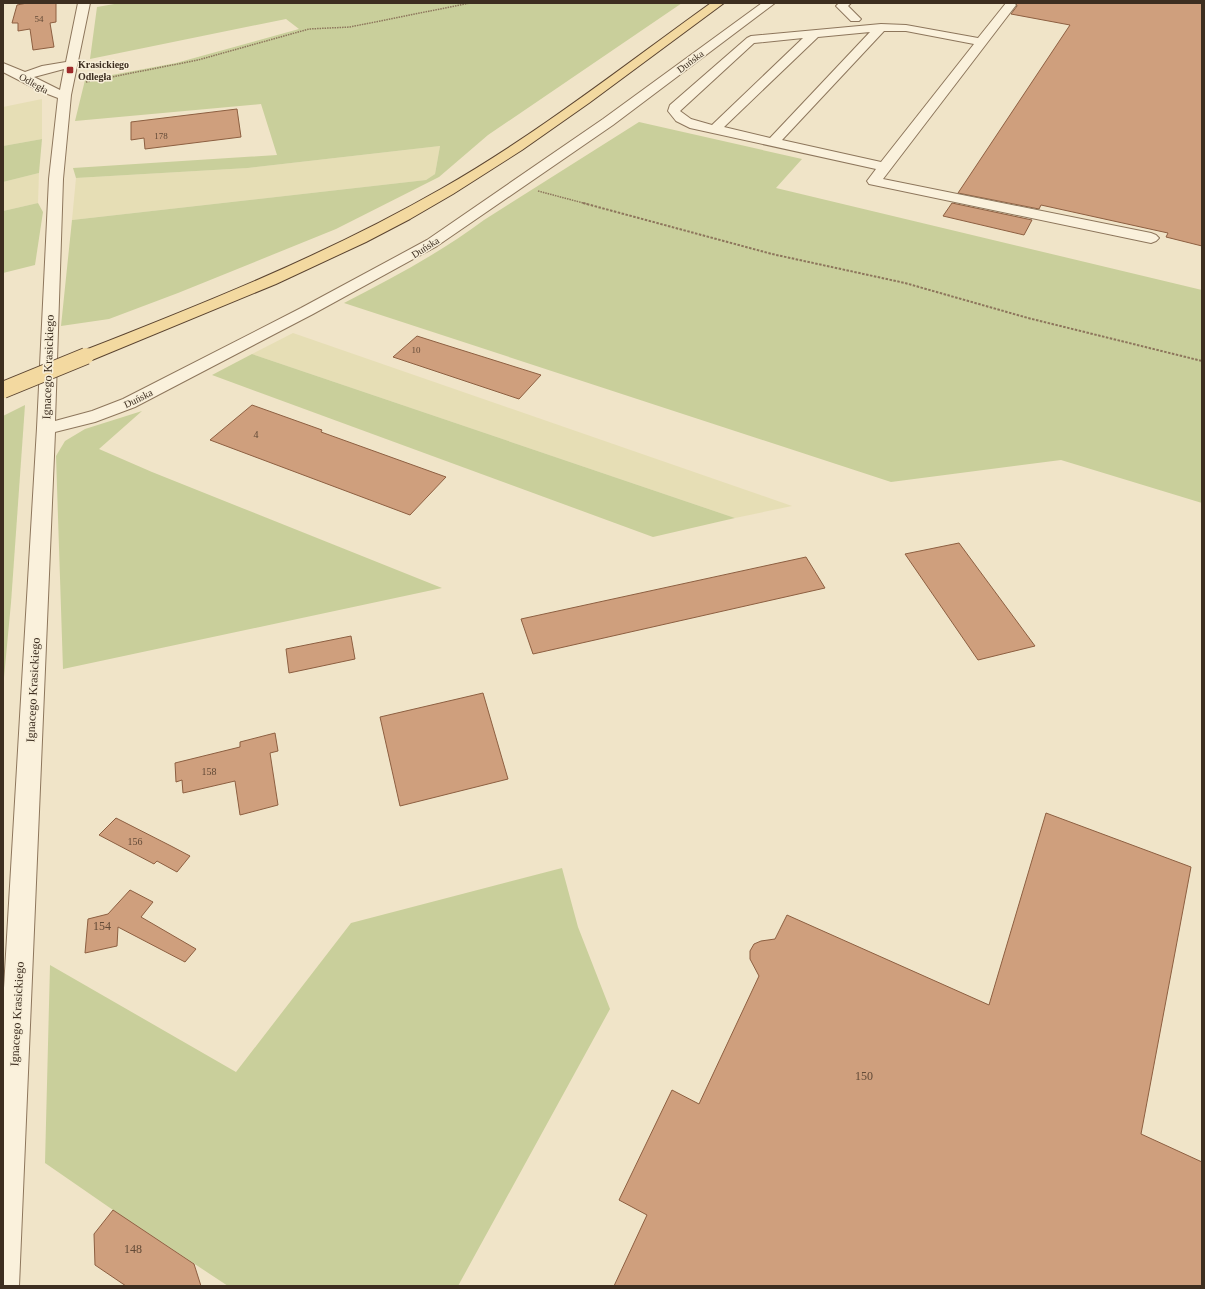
<svg xmlns="http://www.w3.org/2000/svg" width="1205" height="1289" font-family="'Times New Roman',serif">
  <style>
    .farmland { fill: #e6deb5 }
    .green { fill: #c9cf9b }
    .building { fill: #cf9f7d; stroke: #8d5f41 }
    .lines { fill: none; stroke-linecap: round; stroke-linejoin: round }
    .minor-casing { stroke: #8d765c; stroke-width: 2 }
    .major-casing { stroke: #5b4430; stroke-width: 2 }
    .path-far1 { stroke: #8d765c; stroke-width: 1.5; stroke-dasharray: 1.5 1; stroke-linecap: butt }
    .path { stroke: #8d765c; stroke-width: 2; stroke-dasharray: 2.5 1.5; stroke-linecap: butt }
    .minor { fill: #faf1dc; fill-rule: evenodd }
    .major { fill: #f3d9a0; fill-rule: evenodd }
    .major-bridge-casing { stroke: #5b4430; stroke-width: 18; stroke-linecap: butt }
    .major-bridge { stroke: #f3d9a0; stroke-width: 16 }
    .poi-dot { fill: #9e2a2b; stroke: #f7eed8; stroke-width: 1.5 }
    .labels { text-anchor: middle; stroke-width: 3; stroke-linejoin: round; paint-order: stroke }
    .far-number-label { font-size: 9px; fill: #624a37 }
    .far-street-label { font-size: 10px; fill: #3d2e20; stroke: #f7eed8 }
    .far-poi-label { font-size: 10px; font-weight: bold; fill: #3d2e20; stroke: #f7eed8; text-anchor: start }
    .number-label { font-size: 10px; fill: #624a37 }
    .street-label { font-size: 12px; fill: #3d2e20; stroke: #f7eed8 }
    .near-number-label { font-size: 12px; fill: #624a37 }
  </style>
  <rect width="100%" height="100%" fill="#f0e4c8"/>
  <g class="farmland">
    <polygon points="42,99 42,139 3,146 3,107"/>
    <polygon points="440,146 435,174 426,180 72,220 76,178 248,168"/>
    <polygon points="39,173 38,203 3,211 3,182"/>
    <polygon points="293,333 792,506 735,518 252,354"/>
  </g>
  <g class="green">
    <polygon points="120,3 682,3 488,135 439,177 336,229 178,293 109,319 61,326 72,220 426,180 435,174 440,146 248,168 76,178 73,168 277,155 261,104 75,121 85,80 176,63 299,29 286,19 90,59 97,7"/>
    <path d="M639,122L802,159L776,188L1202,290V503L1061,460L891,482L344,303C392,278 440,253 484,220Z"/>
    <polygon points="42,139 39,173 3,182 3,146"/>
    <polygon points="38,203 43,212 35,265 3,273 3,211"/>
    <polygon points="252,354 735,518 653,537 212,375"/>
    <polygon points="25,405 11,603 3,688 3,416"/>
    <polygon points="142,411 99,449 152,472 442,588 63,669 56,456 65,441 85,429"/>
    <polygon points="562,868 578,927 610,1009 458,1286 228,1286 113,1210 45,1163 50,965 236,1072 351,923"/>
  </g>
  <g class="building">
    <polygon points="27,3 56,3 56,22 50,23 54,47 33,50 30,29 18,31 18,23 12,23 17,5"/>
    <polygon points="1016,3 1202,3 1202,246 1166,237 1168,233 1041,205 1039,209 958,193 1070,25 1011,14 1017,6"/>
    <polygon points="237,109 241,137 145,149 144,138 131,140 131,122"/>
    <polygon points="952,203 1032,220 1024,235 943,216"/>
    <polygon points="417,336 439,343 541,375 519,399 393,357"/>
    <polygon points="252,405 322,430 321,432 446,477 410,515 210,440"/>
    <polygon points="959,543 1035,646 978,660 905,554"/>
    <polygon points="806,557 825,588 533,654 521,619"/>
    <polygon points="351,636 355,659 289,673 286,649"/>
    <polygon points="483,693 508,779 400,806 380,717"/>
    <polygon points="275,733 278,751 270,753 278,805 240,815 235,781 183,793 182,780 176,782 175,763 240,747 240,742"/>
    <polygon points="1046,813 1191,867 1141,1134 1202,1162 1202,1286 614,1286 647,1215 619,1200 672,1090 699,1104 759,976 750,959 750,951 754,944 761,941 775,939 787,915 989,1005"/>
    <polygon points="116,818 171,846 190,856 177,872 157,861 154,864 99,835"/>
    <polygon points="130,890 153,902 141,917 196,949 185,962 118,927 117,946 85,953 88,919 108,914"/>
    <polygon points="113,1210 194,1264 201,1286 126,1286 95,1265 94,1234"/>
  </g>
  <g class="lines">
    <g class="minor-casing">
      <g id="minor">
        <path d="M78,3H90L71,95L63,179L55,421L92,411L123,399L301,308L427,240L603,119L762,3H775L613,125L437,246L313,314L135,407L95,422L55,432L19,1286H3V1005L37,428L49,179L58,98L40,91L3,72V63L25,72L42,66L66,62ZM64,69L60,90L34,77Z"/>
        <polygon points="839,3 851,3 848,6 861,19 859,21 851,21 836,6"/>
        <path d="M1006,3H1014L1016,5L883,179L1151,233L1156,235L1159,238L1156,241L1151,243L869,184L867,181L876,169L690,128L676,121L668,111L670,105L747,38L751,36L881,24L906,25L978,38ZM884,31H906L974,44L881,162L782,140ZM870,32L770,138L724,127L818,37ZM803,38L712,125L691,119L680,111L754,43Z"/>
      </g>
    </g>
    <g class="major-casing">
      <path id="major" d="M711,3H724L589,103L522,150L453,194L410,219L366,242L276,284L92,360L86,361L80,360L77,356L80,352C203,304 326,255 441,189C536,135 622,67 711,3Z"/>
    </g>
    <g class="path-far1">
      <polyline points="86,82 198,60 309,29 350,27 470,3"/>
      <polyline points="538,191 587,204"/>
    </g>
    <polyline class="path" points="583,203 772,254 905,283 1028,318 1202,361"/>
    <use href="#minor" class="minor"/>
    <use href="#major" class="major"/>
    <g class="major-bridge-casing">
      <polyline id="major-bridge" points="3,390 86,356"/>
    </g>
    <use href="#major-bridge" class="major-bridge"/>
  </g>
  <rect class="poi-dot" x="66" y="66" width="8" height="8" rx="2"/>
  <g class="labels">
    <g class="far-number-label">
      <text x="39" y="22">54</text>
      <text x="161" y="139">178</text>
      <text x="416" y="353">10</text>
    </g>
    <g class="far-street-label">
      <text transform="translate(690 61) rotate(-37)" y="4">Duńska</text>
      <text transform="translate(34 83) rotate(29)" y="4">Odległa</text>
      <text transform="translate(425 247) rotate(-32)" y="4">Duńska</text>
      <text transform="translate(138 398) rotate(-26)" y="4">Duńska</text>
    </g>
    <g class="far-poi-label">
      <text x="78" y="68">Krasickiego<tspan x="78" dy="12">Odległa</tspan></text>
    </g>
    <g class="number-label">
      <text x="256" y="438">4</text>
      <text x="209" y="775">158</text>
      <text x="135" y="845">156</text>
    </g>
    <g class="street-label">
      <text transform="translate(48 367) rotate(-88)" y="4">Ignacego Krasickiego</text>
      <text transform="translate(33 690) rotate(-87)" y="4">Ignacego Krasickiego</text>
      <text transform="translate(17 1014) rotate(-87)" y="4">Ignacego Krasickiego</text>
    </g>
    <g class="near-number-label">
      <text x="102" y="930">154</text>
      <text x="864" y="1080">150</text>
      <text x="133" y="1253">148</text>
    </g>
  </g>
  <rect width="1205" height="1289" fill="none" stroke="#3d2e20" stroke-width="8"/>
</svg>
